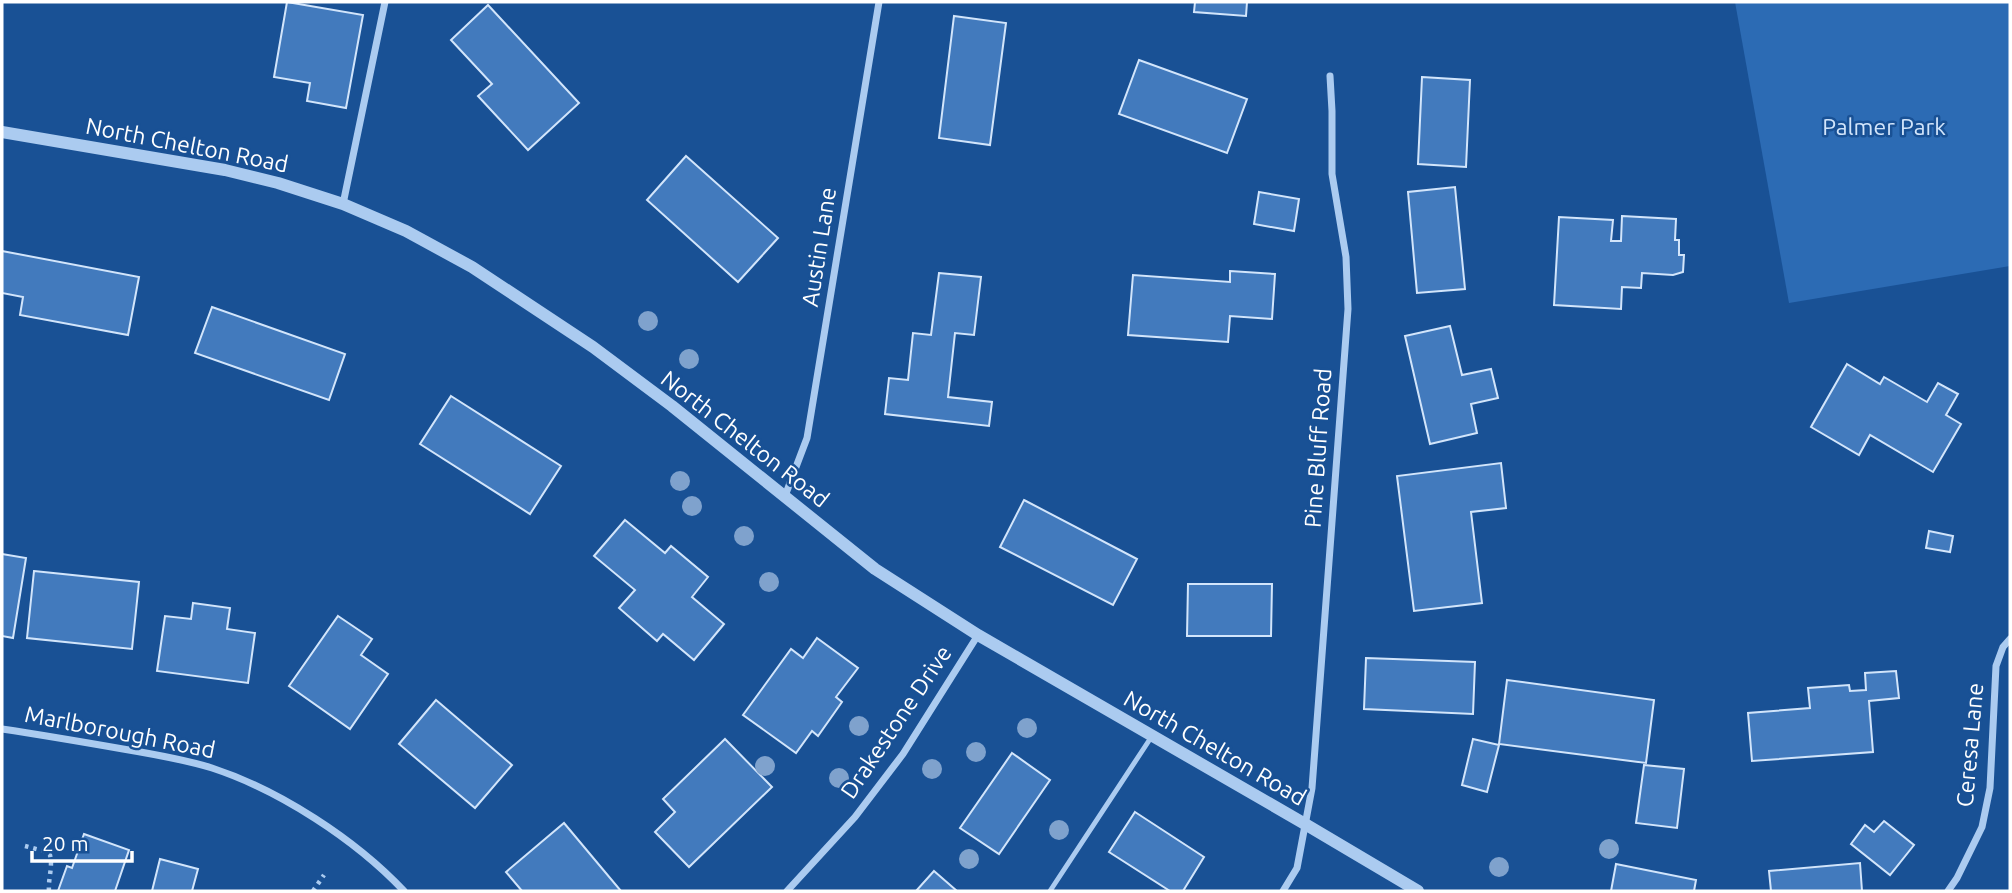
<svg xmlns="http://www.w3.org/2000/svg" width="2012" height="893" font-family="Ubuntu,sans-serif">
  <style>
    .green { fill: #2c6bb4 }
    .building { fill: #427abd; stroke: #d2e5fb; stroke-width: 2 }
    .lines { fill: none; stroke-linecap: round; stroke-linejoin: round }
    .path { stroke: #abcbf0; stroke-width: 4.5; stroke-dasharray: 3.5 5; stroke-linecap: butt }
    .service { stroke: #abcbf0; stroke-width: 5 }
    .minor { stroke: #abcbf0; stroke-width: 7 }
    .tertiary { stroke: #abcbf0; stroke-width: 12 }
    .tree { fill: #7fa2cd }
    .labels { text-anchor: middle; stroke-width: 5; stroke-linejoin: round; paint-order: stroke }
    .park-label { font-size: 23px; fill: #d2e5fb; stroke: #195195 }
    .street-label { font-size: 23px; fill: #fff; stroke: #195195 }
  </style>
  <rect width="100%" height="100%" fill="#195195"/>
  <polygon class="green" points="1735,2 2010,2 2010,266 1789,303"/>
  <g class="building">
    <polygon points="287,2 363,15 346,108 307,101 310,83 274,77"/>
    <polygon points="1195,2 1247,2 1246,16 1194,12"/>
    <polygon points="488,5 579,103 528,150 478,96 492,84 451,40"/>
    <polygon points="954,16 1006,23 990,145 939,138"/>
    <polygon points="1139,60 1247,99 1227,153 1119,114"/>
    <polygon points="1422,77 1470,80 1466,167 1418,164"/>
    <polygon points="686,156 778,238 738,282 647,200"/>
    <polygon points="1455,187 1465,289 1417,293 1408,192"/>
    <polygon points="1259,192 1299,199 1294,231 1254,224"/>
    <polygon points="1622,216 1676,219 1675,240 1679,240 1679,255 1684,255 1683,272 1673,275 1642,273 1641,288 1622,287 1621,309 1554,305 1559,217 1613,220 1611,241 1621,241"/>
    <polygon points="2,251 139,277 128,335 20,315 23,297 2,293"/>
    <polygon points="1230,271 1275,274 1272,319 1230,316 1228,342 1128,335 1133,275 1230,282"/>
    <polygon points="939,273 981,277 974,335 955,333 948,397 992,402 989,426 885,414 889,378 908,380 913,333 931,335"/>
    <polygon points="212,307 345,354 329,400 195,353"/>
    <polygon points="1450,326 1462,375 1491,369 1498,398 1471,404 1477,433 1430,444 1405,336"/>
    <polygon points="1847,364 1880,384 1884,377 1927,402 1938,383 1958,394 1946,415 1961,424 1933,472 1870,435 1859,455 1811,427"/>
    <polygon points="451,396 561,466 530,514 420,444"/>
    <polygon points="1501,463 1506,508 1471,512 1482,603 1414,611 1397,476"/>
    <polygon points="1024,500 1137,559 1113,605 1000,547"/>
    <polygon points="625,520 665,553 671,546 708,577 692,597 724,624 694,660 663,634 657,641 619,608 635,590 594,556"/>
    <polygon points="1929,531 1953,536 1950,552 1926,548"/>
    <polygon points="2,554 26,558 13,638 2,636"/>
    <polygon points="34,571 139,582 132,649 27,638"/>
    <polygon points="1188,584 1272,584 1271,636 1187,636"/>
    <polygon points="193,603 230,608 227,629 255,633 248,683 157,671 165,616 191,619"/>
    <polygon points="338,616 372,639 361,655 388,674 350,729 289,686"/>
    <polygon points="817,638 858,668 836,697 842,702 818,736 812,731 796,753 743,715 791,649 803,658"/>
    <polygon points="1366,658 1475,662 1473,714 1364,709"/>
    <polygon points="1896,671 1899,698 1869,701 1873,752 1752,761 1748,713 1810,708 1808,688 1849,685 1850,691 1866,690 1865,673"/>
    <polygon points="1507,680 1654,700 1646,763 1499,744"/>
    <polygon points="436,700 512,765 475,808 399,744"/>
    <polygon points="725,739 772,787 689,867 655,832 675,812 663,799"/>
    <polygon points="1473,739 1499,745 1487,792 1462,785"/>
    <polygon points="1012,753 1050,780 999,854 960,828"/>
    <polygon points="1644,765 1684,769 1677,828 1636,823"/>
    <polygon points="1135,812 1204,857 1183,891 1170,891 1109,852"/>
    <polygon points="1884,821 1914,845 1890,875 1851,844 1865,825 1874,832"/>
    <polygon points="564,823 621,891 522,891 506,872"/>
    <polygon points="84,834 129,850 115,891 58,891 67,866 72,868"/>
    <polygon points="160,859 198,869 192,891 152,891"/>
    <polygon points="1860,863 1862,891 1771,891 1769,871"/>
    <polygon points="1616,864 1696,880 1694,891 1611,891"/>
    <polygon points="934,871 957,891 916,891"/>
  </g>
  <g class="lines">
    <g class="path">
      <path d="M25,846L44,851L50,855C53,867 48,879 49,891"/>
      <polyline points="313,891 324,875"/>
    </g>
    <polyline class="service" points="1050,891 1152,736"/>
    <g class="minor">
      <polyline points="343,204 385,2"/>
      <polyline points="785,496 807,438 879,2"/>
      <path d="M2,729C42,735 83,742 123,749C153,754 183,759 212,768C279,790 355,839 404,891"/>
      <polyline points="787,891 855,817 903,754 978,635"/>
      <polyline points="1283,891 1297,868 1312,788 1348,309 1346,257 1332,174 1332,111 1330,76"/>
      <polyline points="1948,891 1957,878 1982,827 1990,788 1996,666 2003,647 2010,639"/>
    </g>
    <polyline class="tertiary" points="2,132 225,170 278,183 343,204 406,231 472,267 593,347 672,406 875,569 978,635 1305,824 1418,891"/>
  </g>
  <g class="tree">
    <circle cx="648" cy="321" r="10"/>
    <circle cx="689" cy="359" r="10"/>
    <circle cx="680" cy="481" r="10"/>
    <circle cx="692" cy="506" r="10"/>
    <circle cx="744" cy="536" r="10"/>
    <circle cx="769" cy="582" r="10"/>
    <circle cx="859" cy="726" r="10"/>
    <circle cx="1027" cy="728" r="10"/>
    <circle cx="976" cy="752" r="10"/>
    <circle cx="765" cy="766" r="10"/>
    <circle cx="932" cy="769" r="10"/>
    <circle cx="839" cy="778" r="10"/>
    <circle cx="1059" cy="830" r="10"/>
    <circle cx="1609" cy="849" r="10"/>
    <circle cx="969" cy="859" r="10"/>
    <circle cx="1499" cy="867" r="10"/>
  </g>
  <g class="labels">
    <g class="park-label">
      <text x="1884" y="135">Palmer Park</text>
    </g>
    <g class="street-label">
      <text transform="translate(187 145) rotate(11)" y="8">North Chelton Road</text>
      <text transform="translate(819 247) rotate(-81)" y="8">Austin Lane</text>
      <text transform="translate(745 439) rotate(38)" y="8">North Chelton Road</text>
      <text transform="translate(1318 448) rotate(-86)" y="8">Pine Bluff Road</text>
      <text transform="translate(896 722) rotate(-56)" y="8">Drakestone Drive</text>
      <text transform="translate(120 732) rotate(11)" y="8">Marlborough Road</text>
      <text transform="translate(1970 745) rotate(-85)" y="8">Ceresa Lane</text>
      <text transform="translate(1215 748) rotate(30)" y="8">North Chelton Road</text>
    </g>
  </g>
  <rect width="2012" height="893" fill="none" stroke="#ffffff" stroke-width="7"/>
  <path d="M32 851v10h100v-10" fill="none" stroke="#ffffff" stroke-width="3.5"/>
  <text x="42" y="851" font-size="21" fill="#ffffff" stroke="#195195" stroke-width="5" paint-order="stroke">20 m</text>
</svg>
